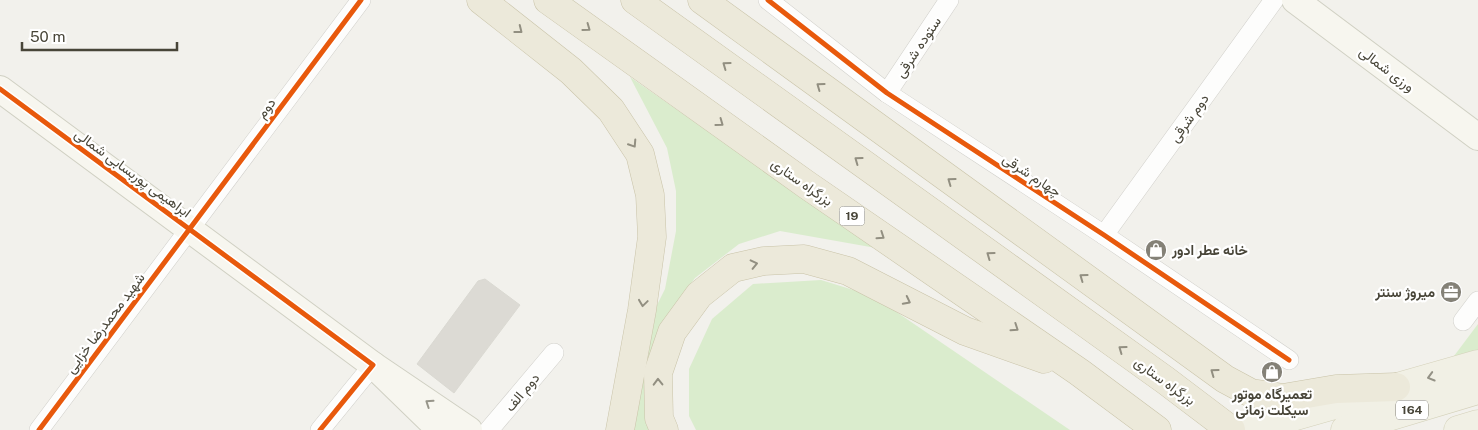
<svg xmlns="http://www.w3.org/2000/svg" width="1478" height="430" font-family="'Public Sans',Vazirmatn,sans-serif">
  <style>
    .green { fill: #daeccd }
    .building { fill: #dcdad4; stroke: #dad9d2 }
    .lines { fill: none; stroke-linecap: round; stroke-linejoin: round }
    .street-casing { stroke: #d0cfca; stroke-width: 20 }
    .secondary-casing { stroke: #d0d0c3; stroke-width: 28 }
    .primary-casing { stroke: #d4d1ba; stroke-width: 29 }
    .highway-casing { stroke: #c9c3a8; stroke-width: 29 }
    .street { stroke: #fdfdfc; stroke-width: 19 }
    .secondary { stroke: #f7f6ef; stroke-width: 26 }
    .primary { stroke: #f1f0e5; stroke-width: 28 }
    .highway { stroke: #ece9da; stroke-width: 28 }
    .cycleway-casing { stroke: #fff; stroke-width: 8 }
    .cycleway { stroke: #e8590c; stroke-width: 5 }
    .oneway { stroke: #928f81 }
    .oneway2 { stroke: #949286 }
    .oneway3 { stroke: #97958a }
    .labels { text-anchor: middle; stroke-width: 4.5; stroke-linejoin: round; paint-order: stroke }
    .shield { fill: #fff; stroke: #7f7d74; stroke-width: 1 }
    .shield-label { font-size: 12px; font-weight: bold; fill: #484538 }
    .street-label { font-size: 14px; fill: #484538; stroke: #fff }
    .poi-label { font-size: 14px; font-weight: bold; fill: #484538; stroke: #fff; text-anchor: start }
  </style>
  <rect width="100%" height="100%" fill="#f2f1ec"/>
  <g class="green">
    <polygon points="630,77 876,248 780,231 739,244 695,278 668,314 653,356 648,405 648,430 630,430 649,321 665,289 676,231 676,191 667,148"/>
    <polygon points="821,280 873,296 1070,430 696,430 689,416 689,369 712,319 753,284"/>
    <polygon points="1478,324 1478,352 1451,360"/>
  </g>
  <polygon class="building" points="485,279 520,305 454,393 417,364 478,281"/>
  <g class="lines">
    <g class="street-casing">
      <g id="street">
        <polyline points="768,0 887,93 1104,235 1289,360"/>
        <polyline points="887,93 949,0"/>
        <polyline points="1104,235 1274,0"/>
        <polyline points="1463,321 1478,301"/>
        <polyline points="39,430 361,0"/>
        <polyline points="320,430 373,365"/>
        <polyline points="489,430 554,353"/>
      </g>
    </g>
    <g class="secondary-casing">
      <g id="secondary">
        <polyline points="1295,0 1478,137"/>
        <polyline points="0,89 373,365"/>
        <polyline points="440,430 373,365 469,430"/>
      </g>
    </g>
    <g class="primary-casing">
      <g id="primary">
        <polyline points="1247,430 1478,364"/>
        <polyline points="1345,430 1478,390"/>
        <polyline points="1458,430 1478,424"/>
      </g>
    </g>
    <g class="highway-casing">
      <g id="highway">
        <polyline points="481,0 571,71 611,110 640,154 650,195 652,237 642,310 620,430"/>
        <polyline points="548,0 807,185 1079,372 1157,430"/>
        <polyline points="635,0 1165,380 1231,430"/>
        <polyline points="702,0 1225,379 1251,393 1283,398 1336,389 1396,387"/>
        <polyline points="664,430 659,418 658,373 672,332 699,295 733,268 764,261 804,259 848,271 965,331 1044,359"/>
      </g>
    </g>
    <use href="#street" class="street"/>
    <use href="#secondary" class="secondary"/>
    <use href="#primary" class="primary"/>
    <use href="#highway" class="highway"/>
    <g class="cycleway-casing">
      <g id="cycleway">
        <polyline points="768,0 887,93 1104,235 1289,360"/>
        <polyline points="0,89 373,365 320,430"/>
        <polyline points="39,430 361,0"/>
      </g>
    </g>
    <use href="#cycleway" class="cycleway"/>
  </g>
  <defs><path id="oneway-chevron" d="M-2-3.5L2.5 0L-2 3.5" fill="none" stroke-width="1.6" stroke-linecap="round" stroke-linejoin="round" transform="scale(1.25)"/></defs>
  <g class="oneway">
    <use href="#oneway-chevron" transform="translate(587 28) rotate(36)"/>
    <use href="#oneway-chevron" transform="translate(519 30) rotate(38)"/>
    <use href="#oneway-chevron" transform="translate(726 65) rotate(-144)"/>
    <use href="#oneway-chevron" transform="translate(820 86) rotate(-144)"/>
    <use href="#oneway-chevron" transform="translate(720 123) rotate(36)"/>
    <use href="#oneway-chevron" transform="translate(633 144) rotate(57)"/>
    <use href="#oneway-chevron" transform="translate(858 160) rotate(-144)"/>
    <use href="#oneway-chevron" transform="translate(951 181) rotate(-144)"/>
    <use href="#oneway-chevron" transform="translate(881 236) rotate(34)"/>
    <use href="#oneway-chevron" transform="translate(990 255) rotate(-144)"/>
    <use href="#oneway-chevron" transform="translate(754 264) rotate(-13)"/>
    <use href="#oneway-chevron" transform="translate(1083 277) rotate(-144)"/>
    <use href="#oneway-chevron" transform="translate(907 301) rotate(27)"/>
    <use href="#oneway-chevron" transform="translate(643 303) rotate(98)"/>
    <use href="#oneway-chevron" transform="translate(1015 328) rotate(34)"/>
    <use href="#oneway-chevron" transform="translate(1122 349) rotate(-144)"/>
    <use href="#oneway-chevron" transform="translate(1214 372) rotate(-144)"/>
    <use href="#oneway-chevron" transform="translate(658 382) rotate(-91)"/>
  </g>
  <use class="oneway2" href="#oneway-chevron" transform="translate(1431 377) rotate(164)"/>
  <use class="oneway3" href="#oneway-chevron" transform="translate(429 403) rotate(-146)"/>
  <defs>
    <g id="shop-disc" transform="scale(1.125)"><circle r="9.5" fill="#848177" stroke="#fff"/><path d="M-5-2.5h2.3a2.7 3.5 0 0 1 5.4 0H5L5.5 6h-11ZM-1.5-2.5h3a1.5 2.3 0 0 0-3 0Z" fill="#fff"/></g>
    <g id="office-disc" transform="scale(1.125)"><circle r="9.5" fill="#848177" stroke="#fff"/><path d="M-6-3h4V-5.5h4V-3h4V5H-6ZM-1-4.5V-3h2v-1.5ZM-6 0V1H6V0Z" fill="#fff"/></g>
  </defs>
  <g fill-rule="evenodd">
    <use href="#shop-disc" x="1156" y="250"/>
    <use href="#office-disc" x="1451" y="292"/>
    <use href="#shop-disc" x="1272" y="372"/>
  </g>
  <g class="labels">
    <g class="shield">
      <rect x="839.5" y="206.5" width="25" height="19" rx="4"/>
      <rect x="1396" y="400.5" width="32" height="19" rx="4"/>
    </g>
    <g class="shield-label">
      <text x="852" y="220">19</text>
      <text x="1412" y="414">164</text>
    </g>
    <g class="street-label">
      <text transform="translate(918 47) rotate(-56)" y="5">ستوده شرقی</text>
      <text transform="translate(1387 69) rotate(37)" y="5">ورزی شمالی</text>
      <text transform="translate(266 108) rotate(-53)" y="5">دوم</text>
      <text transform="translate(1189 118) rotate(-54)" y="5">دوم شرقی</text>
      <text transform="translate(133 173) rotate(36)" y="5">ابراهیمی پوربسابی شمالی</text>
      <text transform="translate(1032 175) rotate(33)" y="5">چهارم شرقی</text>
      <text transform="translate(802 182) rotate(35)" y="5">بزرگراه ستاری</text>
      <text transform="translate(105 323) rotate(-53)" y="5">شهید محمدرضا خزایی</text>
      <text transform="translate(1165 381) rotate(36)" y="5">بزرگراه ستاری</text>
      <text transform="translate(522 392) rotate(-50)" y="5">دوم الف</text>
    </g>
    <g class="poi-label">
      <text x="1172" y="255">خانه عطر ادور</text>
      <text x="1435" y="297" text-anchor="end">میروژ سنتر</text>
      <text x="1272" y="399" text-anchor="middle">تعمیرگاه موتور<tspan x="1272" dy="16">سیکلت زمانی</tspan></text>
    </g>
  </g>
  <path d="M22 42v8h155v-8" fill="none" stroke="#484538" stroke-width="2.5"/>
  <text x="30" y="42" font-size="15" fill="#484538" stroke="#ffffff" stroke-width="4" paint-order="stroke">50 m</text>
</svg>
